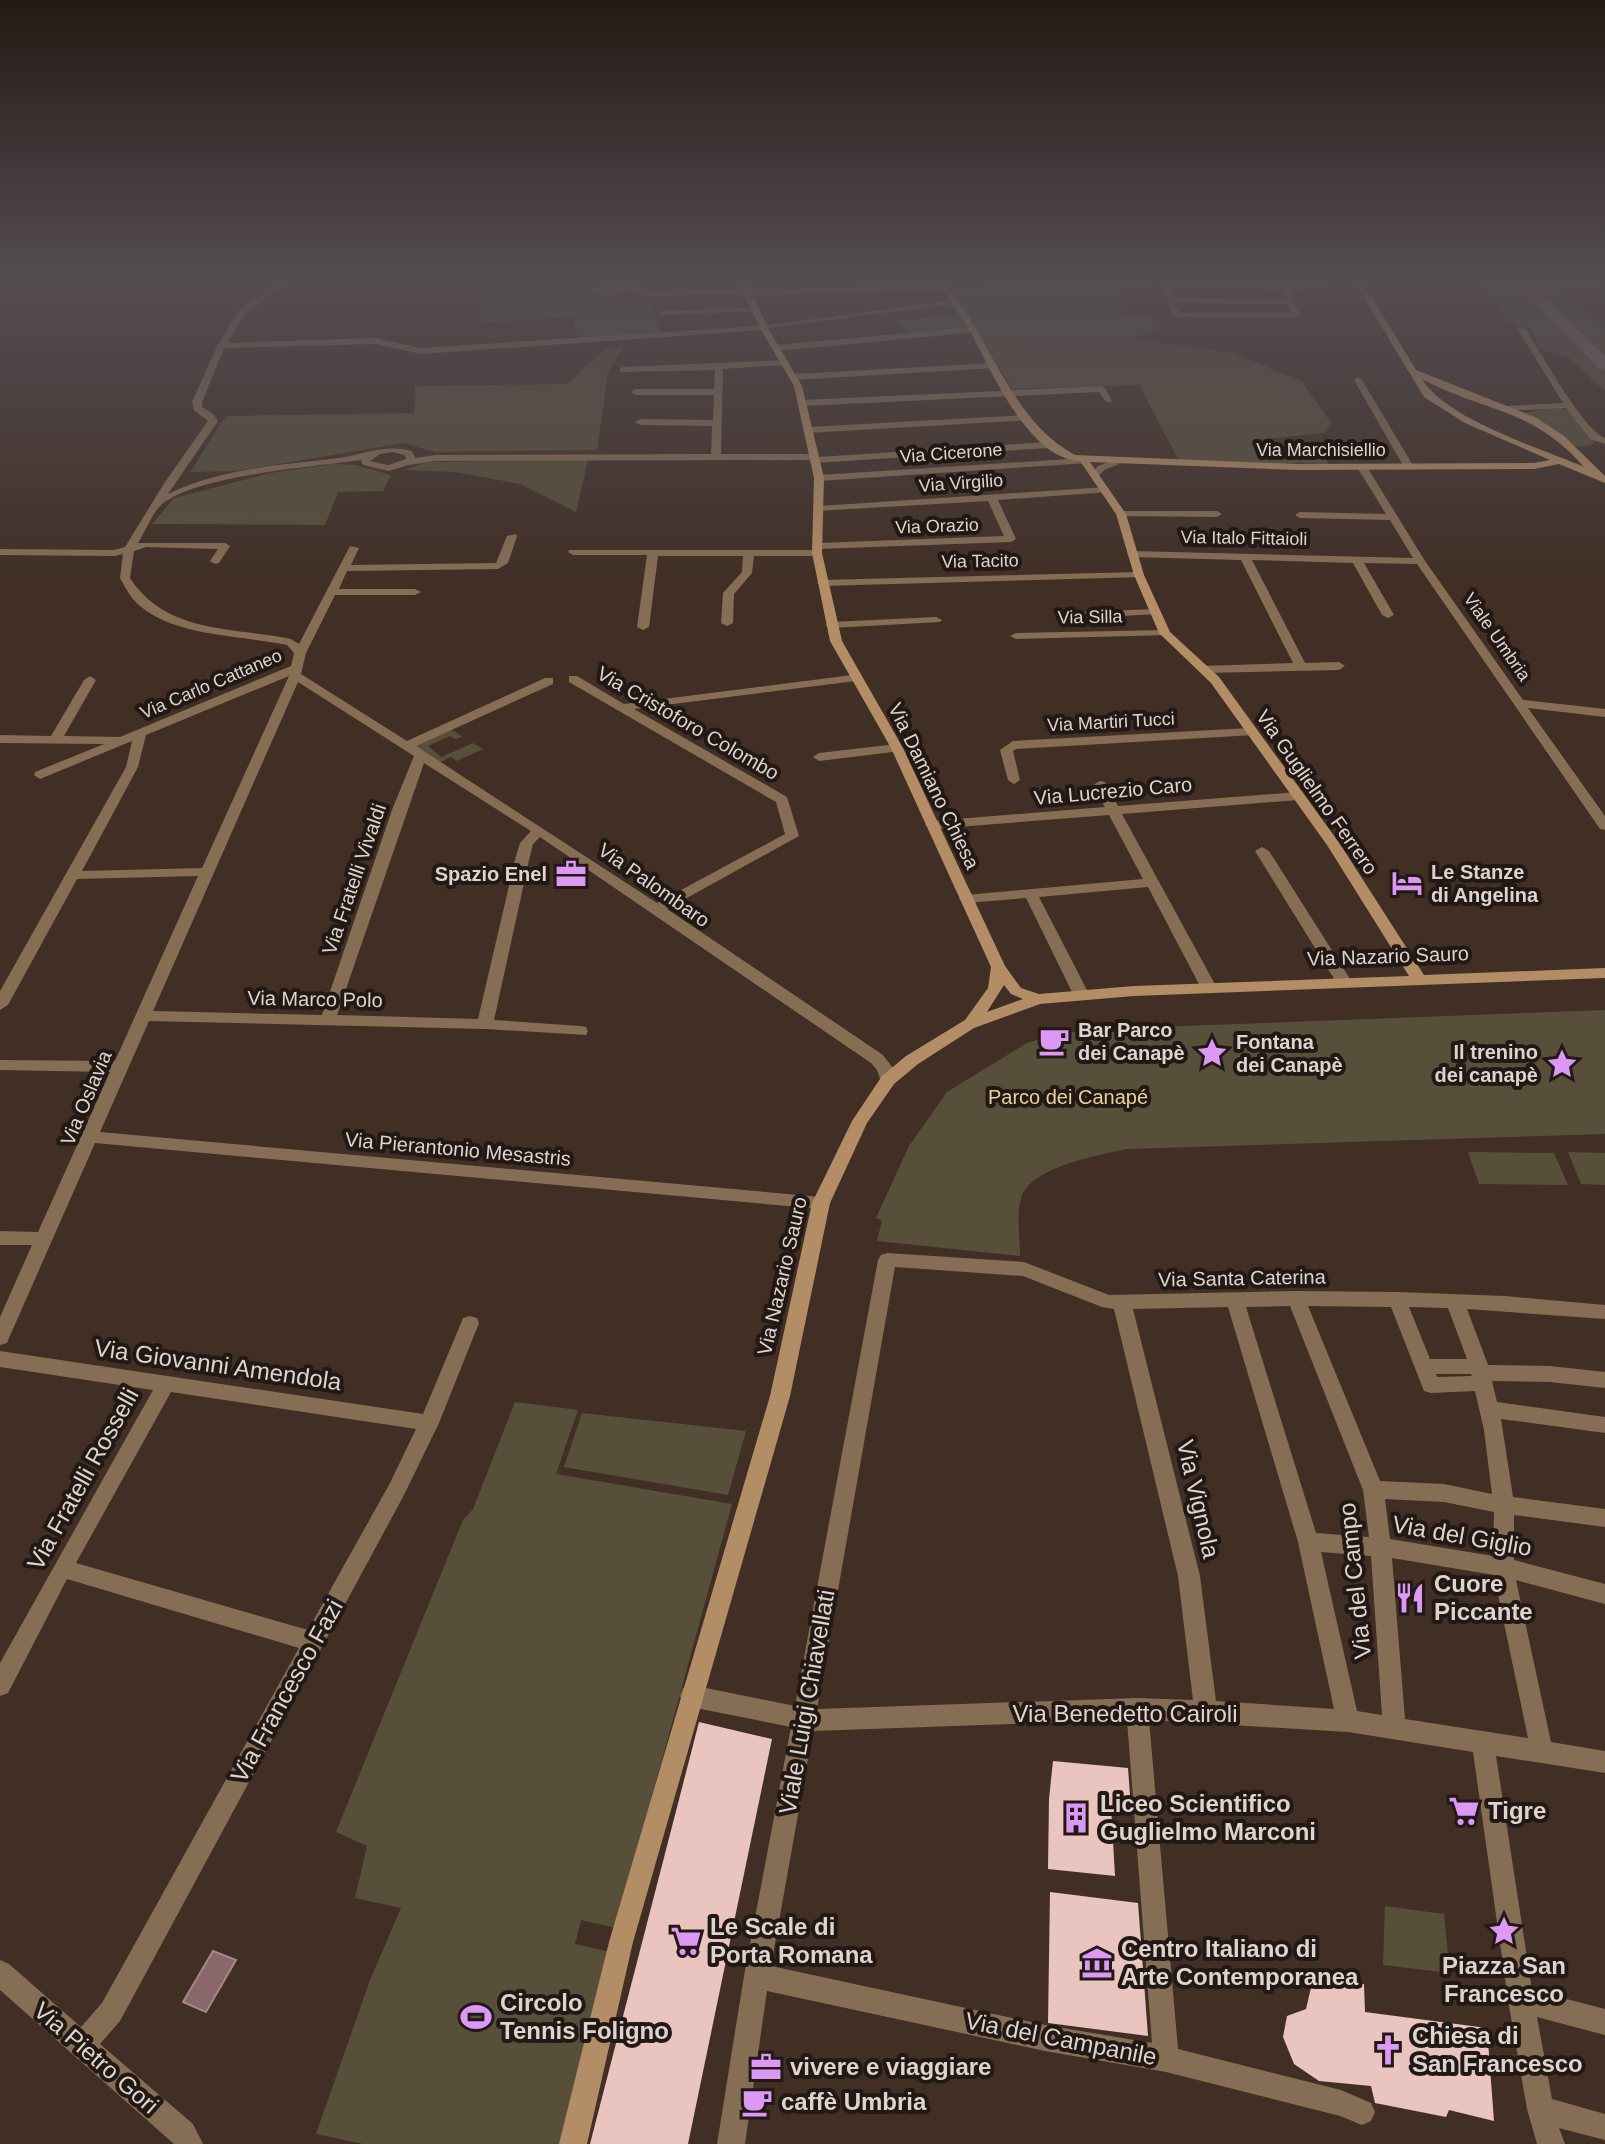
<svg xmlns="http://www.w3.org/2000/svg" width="1605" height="2144" font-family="Helvetica,sans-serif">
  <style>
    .green { fill: #584f3a }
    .water { fill: #89676b; stroke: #a38789; stroke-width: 2 }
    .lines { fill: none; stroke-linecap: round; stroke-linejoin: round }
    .river { fill: #89676b; fill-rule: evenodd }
    .building { fill: #eac4be }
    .street { fill: #866e55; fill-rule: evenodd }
    .secondary { fill: #b38d66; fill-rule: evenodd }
    .labels { text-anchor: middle; stroke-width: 8; stroke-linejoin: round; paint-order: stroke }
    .far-street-label { font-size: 18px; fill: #dfd3ce; stroke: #221915 }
    .street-label { font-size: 20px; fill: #dfd3ce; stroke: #221915 }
    .poi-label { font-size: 20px; font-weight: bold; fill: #dfd3ce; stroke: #221915; text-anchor: start }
    .park-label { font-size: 20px; fill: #ead19c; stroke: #221915 }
    .near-street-label { font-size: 24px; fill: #dfd3ce; stroke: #221915 }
    .near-poi-label { font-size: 24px; font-weight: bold; fill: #dfd3ce; stroke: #221915; text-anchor: start }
  </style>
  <rect width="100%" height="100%" fill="#412f26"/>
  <g class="green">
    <polygon points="1048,281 1154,281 1155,283 1134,284 1116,300 1123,314 1158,319 1161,328 1132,339 1232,353 1302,381 1331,423 1324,433 1254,440 1270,447 1337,449 1345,460 1327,460 1328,464 1179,461 1139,385 1012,389 952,289 1014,286 1029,288 1030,283"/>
    <polygon points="1483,281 1553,281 1605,329 1605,391 1566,355 1540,350 1532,329 1508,321"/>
    <polygon points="617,293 618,305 650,303 662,334 579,340 572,317 477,323 484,299"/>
    <polygon points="963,315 974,330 908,334 897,320"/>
    <polygon points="624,347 608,373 597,450 435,452 404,443 237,471 190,472 226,416 414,413 415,386 567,384 604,350"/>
    <path d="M1555,407L1572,411L1595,443C1572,457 1539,426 1520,414Z"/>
    <polygon points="588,460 576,512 520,484 456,472 404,470 427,462"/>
    <polygon points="333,464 356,465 391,475 383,491 338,492 325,525 152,524 174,498 270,473"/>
    <polygon points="449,728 463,737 455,739 450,736 428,746 441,757 473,743 483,749 457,761 451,757 438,763 410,745"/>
    <path d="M1605,1010V1134L1127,1149C1100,1155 1028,1167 1021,1199C1016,1216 1020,1238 1020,1256L877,1241L882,1220L876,1218L909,1146L947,1092L1027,1043L1061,1033L1183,1026Z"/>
    <polygon points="1468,1152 1554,1153 1568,1185 1479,1184"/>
    <polygon points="1568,1152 1605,1153 1605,1185 1581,1184"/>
    <polygon points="515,1402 578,1410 556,1474 732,1504 616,1928 581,1920 575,1944 611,1952 564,2144 363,2144 316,2134 370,1980 401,1908 355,1898 367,1846 336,1832 463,1520 473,1509"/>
    <polygon points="582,1413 746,1431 728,1495 564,1467"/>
    <polygon points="1385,1906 1444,1914 1450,1973 1383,1965"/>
  </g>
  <polygon class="water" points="213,1951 236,1960 206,2012 183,2002"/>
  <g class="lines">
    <polygon class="river" points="1513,281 1528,281 1605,356 1605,370 1599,368"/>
  </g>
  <g class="building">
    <polygon points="699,1722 772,1739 688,2144 590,2144"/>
    <polygon points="1053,1761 1128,1768 1131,1809 1111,1807 1115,1876 1048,1869 1049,1799"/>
    <polygon points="1050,1892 1138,1903 1148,2036 1048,2023"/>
    <polygon points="1313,1979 1364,1984 1365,2012 1487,2028 1494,2121 1449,2110 1446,2117 1375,2103 1371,2086 1319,2081 1294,2064 1283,2037 1287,2016 1306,2009"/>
  </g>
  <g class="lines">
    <g class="street">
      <path d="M280,281H289L245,314L227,343L375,338L421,348L759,326L958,300L955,304L768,328L764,330L421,354L375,344L224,348L202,402V407L213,414L218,421L168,494C220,468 282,465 339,458C367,454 383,444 412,451L415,458L436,455L711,454L712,426L640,425L635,422L640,419L713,420L714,395H635L631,392L635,389H714L715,370L620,372V368L623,367L788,360V364L785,365L723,369L721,454H813L818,457L1048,442L1053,445L1048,448L814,463L809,460L436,461L408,465L389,471L363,465L361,460C314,467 195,475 161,505C152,514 145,532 138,543H225L230,546L219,563L215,564L210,561L218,549L146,547L134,551L130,578C166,634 233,627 291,639L299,644L350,546L359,548L351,565L496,563L507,536L516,534L517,536L508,563L498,569L347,571L339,589H415L421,592L415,595H335L306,653L301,674L407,741L545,678H553V684L416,746L657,903L785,834L776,802L569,682V676H577L624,704L860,674V680L856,681L634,709L787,797L799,836L667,909L883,1055L893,1068L896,1080L888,1086L882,1084L877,1070L871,1063L540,837L533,844L530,856L494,1020L580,1026L586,1027L588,1031L586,1035L485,1029L149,1021L100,1132L821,1197L827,1198L830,1203L827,1208L821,1209L95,1143L9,1338L7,1343L0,1345V1317L32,1245H0V1231L38,1232L110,1072L0,1070V1060L115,1061L198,876L77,879L8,1005L0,1010V991L126,767L132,741L40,779L34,775L35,772L104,744L0,743V735L51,736L84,680L90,676L96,680L64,736L120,737L291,666L294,653L287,645C241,635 166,637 133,599C128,593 124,585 120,578L123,554L115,556L0,555V549L114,550L125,547L165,482L208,421L194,410L192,402L217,346L239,310ZM392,452L405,455L406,459L388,465L370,461L380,454ZM289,676L202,868L82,871L138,767L146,735ZM298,682L414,756L392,810L322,1015L153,1011ZM424,763L531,831L520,843L516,856L478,1019L337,1015Z"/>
      <path d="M1160,281L1313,286L1317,285L1318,281H1326L1324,289L1291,290L1300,316L1296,318L1173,317ZM1170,287L1283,290L1286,299L1174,298ZM1175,303L1288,304L1291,313H1179Z"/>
      <path d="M1559,281L1593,285L1597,287C1586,292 1569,288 1559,281Z"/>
      <polygon points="640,286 645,292 946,286 950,288 946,290 642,296 637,291 591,292 587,290 591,288"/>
      <polygon points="754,307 757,311 661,315 657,313 661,311"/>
      <path d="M1521,326L1525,328C1540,351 1583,430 1605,438V444L1590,439L1566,408L1501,411L1499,409L1504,406L1563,403L1517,328Z"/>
      <polygon points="974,327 978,330 977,332 777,351 773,348 777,345"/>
      <polygon points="993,363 996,364 996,368 794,380 790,377 794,374"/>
      <polygon points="1358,377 1362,380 1414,467 1412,469 1404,467 1354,380"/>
      <polygon points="1102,386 1106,389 1112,402 1106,402 1099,392 802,406 797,403 802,400"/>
      <polygon points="1027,415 1032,418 1030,420 808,433 803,430 808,427"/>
      <polygon points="1085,458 1090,461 1088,463 819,481 814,478 819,475"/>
      <polygon points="1116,459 1119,460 1119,464 1104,470 1098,477 1090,475 1098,466"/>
      <polygon points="1362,464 1367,467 1425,561 1523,700 1605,709 1605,717 1528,708 1605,816 1605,830 1600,829 1417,564 1364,563 1394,615 1388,618 1382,615 1353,563 1252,560 1305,663 1339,662 1345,666 1339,670 1206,673 1202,672 1202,666 1293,663 1241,560 1132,557 1127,554 1132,551 1413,558 1390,520 1300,518 1295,515 1300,512 1386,514 1357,467"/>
      <polygon points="1105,487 1109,488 1109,492 998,500 1016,539 1011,542 817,549 812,546 817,543 1004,536 988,501 816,511 816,507 820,506"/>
      <polygon points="1121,511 1217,511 1222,514 1217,517 1117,516 1117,512"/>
      <polygon points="569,550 817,550 822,553 817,556 754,556 752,573 734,594 733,623 727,626 721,623 723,593 742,572 743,556 658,556 649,627 643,630 637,627 647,555 573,555 568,552"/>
      <polygon points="1139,572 1144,575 1143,577 822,586 817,583 822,580"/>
      <polygon points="1154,609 1158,610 1158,614 1084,618 1078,615 1084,612"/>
      <polygon points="936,617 942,620 940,622 831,628 825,625 831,622"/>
      <polygon points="1165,630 1169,631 1169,635 1016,639 1010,636 1016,633"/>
      <polygon points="1250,728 1256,732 1254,735 1016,749 1013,751 1020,780 1014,784 1008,780 1000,750 1013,741"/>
      <polygon points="897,744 901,745 901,751 819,761 813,757 819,753"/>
      <polygon points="1100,781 1105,782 1118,806 1298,792 1305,796 1298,800 1122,814 1217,988 1214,991 1209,993 1201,988 1148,887 1039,897 1089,994 1081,999 1073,994 1026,898 966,903 959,899 966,895 1143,879 1109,815 932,829 925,825 932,821 1105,807 1093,785"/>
      <polygon points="1262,847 1269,851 1352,982 1349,985 1339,985 1336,982 1255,851"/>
      <path d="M887,1253L1024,1262L1109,1295L1296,1291L1397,1292L1505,1296L1605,1305V1319L1467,1309L1488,1365L1550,1366L1605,1372V1388L1550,1382L1492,1381L1497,1402L1605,1417V1433L1501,1419L1513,1497L1605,1509V1527L1514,1515V1560L1605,1584V1604L1516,1580L1551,1742L1605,1751V1773L1496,1756L1532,1990L1605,2009V2035L1537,2017L1552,2099L1605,2114V2140L1559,2128L1565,2144H1537L1527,2109L1508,2000L1473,1752L1348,1732L1149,1720L1178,2049L1341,2090L1371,2103L1375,2112L1371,2121L1362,2125L1340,2116L1166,2072L1045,2051L767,1991L745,2144H717L744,1976L791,1727L691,1707L683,1704L680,1696L683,1688L691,1685L795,1706L878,1260L881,1255ZM895,1267L1023,1276L1102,1307L1114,1309L1178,1576L1193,1700L1137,1698L817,1709ZM1290,1306L1363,1490L1369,1537L1316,1533L1246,1307ZM1308,1306L1391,1307L1424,1391L1431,1393L1475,1391L1484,1430L1492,1494L1444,1484L1380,1481ZM1228,1307L1298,1542L1334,1709L1216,1701L1200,1576L1133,1309ZM1409,1307L1448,1308L1467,1359H1430ZM1436,1374H1471L1472,1376L1437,1377ZM1385,1499L1444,1502L1494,1512L1493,1556L1390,1539ZM1321,1552L1371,1556L1382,1715L1357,1711ZM1392,1558L1494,1575L1528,1738L1405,1719ZM1127,1720L1152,2043L1045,2025L771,1966L813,1731Z"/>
      <path d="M470,1316L477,1318L479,1323L439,1423L404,1495L120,2021L100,2044L193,2124L203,2144H174L0,1990V1960L9,1964L81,2027L102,2003L299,1648L67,1579L8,1693L0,1696V1663L153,1390L0,1367V1351L423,1414L461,1323L463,1318ZM171,1392L416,1429L390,1483L308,1630L76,1563Z"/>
    </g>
    <path class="secondary" d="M738,281H746L768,328L802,386L824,478L822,553L842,641L903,748L1005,966L1021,988L1039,994L1134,986L1409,976L1327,845L1211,683L1159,633L1134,575L1116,514L1080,461C1029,459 992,372 971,333C961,315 948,299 937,281H945C956,299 969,315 979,334C1006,380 1026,428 1075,455L1298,464L1534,463L1550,460L1465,423L1424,397L1354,281H1362L1416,370L1535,417L1564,436L1605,476V483L1559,464L1534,469L1298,470L1090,462L1126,514L1144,575L1170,632L1219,677L1340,844L1424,975L1605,968V978L1134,996L1040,1004L974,1028L918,1064L894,1084L867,1123L830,1203L790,1396L633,1942L587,2144H559L609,1942L770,1396L812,1203L852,1121L882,1076L906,1056L965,1020L988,988L991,967L891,748L830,641L812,553L814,478L794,386L760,328ZM1422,379C1486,413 1531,407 1584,467C1540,448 1446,419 1422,379ZM1004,985L1011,994L1023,999L987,1012Z"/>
  </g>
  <linearGradient id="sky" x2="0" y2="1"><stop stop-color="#241a15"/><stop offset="0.48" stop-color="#544d52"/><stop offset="1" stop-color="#544d52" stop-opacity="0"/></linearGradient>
  <rect width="1605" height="581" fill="url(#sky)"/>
  <defs>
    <g id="office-bare" transform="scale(2.4)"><path d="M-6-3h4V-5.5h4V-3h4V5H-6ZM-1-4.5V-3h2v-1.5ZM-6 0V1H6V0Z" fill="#db99f5" stroke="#221915" stroke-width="2.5" paint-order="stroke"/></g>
    <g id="hotel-bare" transform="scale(2.4)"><path d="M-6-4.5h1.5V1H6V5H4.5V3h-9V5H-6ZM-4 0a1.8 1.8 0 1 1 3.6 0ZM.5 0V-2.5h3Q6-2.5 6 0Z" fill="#db99f5" stroke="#221915" stroke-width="2.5" paint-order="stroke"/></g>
    <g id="cafe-bare" transform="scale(2.4)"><path d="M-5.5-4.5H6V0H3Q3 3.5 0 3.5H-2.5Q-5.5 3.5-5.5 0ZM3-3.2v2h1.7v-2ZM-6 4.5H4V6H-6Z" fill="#db99f5" stroke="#221915" stroke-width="2.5" paint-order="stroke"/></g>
    <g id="sight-bare" transform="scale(2.4)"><path d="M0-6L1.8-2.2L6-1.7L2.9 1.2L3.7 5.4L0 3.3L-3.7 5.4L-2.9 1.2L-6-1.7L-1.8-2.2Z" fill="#db99f5" stroke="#221915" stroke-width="2.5" paint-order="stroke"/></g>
    <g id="restaurant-bare" transform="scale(2.4)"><path d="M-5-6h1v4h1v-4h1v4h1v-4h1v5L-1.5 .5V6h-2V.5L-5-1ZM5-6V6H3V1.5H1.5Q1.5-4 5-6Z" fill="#db99f5" stroke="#221915" stroke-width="2.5" paint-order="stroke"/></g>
    <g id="supermarket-bare" transform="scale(2.4)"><path d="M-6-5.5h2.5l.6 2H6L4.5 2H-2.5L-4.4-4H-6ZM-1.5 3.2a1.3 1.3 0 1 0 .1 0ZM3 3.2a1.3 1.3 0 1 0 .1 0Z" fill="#db99f5" stroke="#221915" stroke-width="2.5" paint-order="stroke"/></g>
    <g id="building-bare" transform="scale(2.4)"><path d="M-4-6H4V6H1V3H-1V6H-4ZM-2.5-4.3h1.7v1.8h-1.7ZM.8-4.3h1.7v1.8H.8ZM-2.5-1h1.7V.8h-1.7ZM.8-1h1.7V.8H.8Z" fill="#db99f5" stroke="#221915" stroke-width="2.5" paint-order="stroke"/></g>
    <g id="museum-bare" transform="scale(2.4)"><path d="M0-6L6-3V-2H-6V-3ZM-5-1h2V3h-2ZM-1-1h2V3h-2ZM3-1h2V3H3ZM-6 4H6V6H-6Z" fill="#db99f5" stroke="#221915" stroke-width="2.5" paint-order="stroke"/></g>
    <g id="stadium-bare" transform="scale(2.4)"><path d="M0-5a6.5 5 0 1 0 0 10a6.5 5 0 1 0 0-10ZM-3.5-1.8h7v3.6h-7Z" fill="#db99f5" stroke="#221915" stroke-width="2.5" paint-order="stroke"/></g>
    <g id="church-bare" transform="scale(2.4)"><path d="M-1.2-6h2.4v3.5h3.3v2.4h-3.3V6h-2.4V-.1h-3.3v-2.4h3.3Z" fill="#db99f5" stroke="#221915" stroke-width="2.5" paint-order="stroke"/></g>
  </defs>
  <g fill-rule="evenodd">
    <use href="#office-bare" x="571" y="874"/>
    <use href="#hotel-bare" x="1407" y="883"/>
    <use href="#cafe-bare" x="1054" y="1041"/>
    <use href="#sight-bare" x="1212" y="1053"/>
    <use href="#sight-bare" x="1562" y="1064"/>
    <use href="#restaurant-bare" x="1410" y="1598"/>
    <use href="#supermarket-bare" x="1464" y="1811"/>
    <use href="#building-bare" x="1076" y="1818"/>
    <use href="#sight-bare" x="1504" y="1931"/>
    <use href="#supermarket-bare" x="686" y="1941"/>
    <use href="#museum-bare" x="1097" y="1963"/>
    <use href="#stadium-bare" x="476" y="2017"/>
    <use href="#church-bare" x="1388" y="2050"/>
    <use href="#office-bare" x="766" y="2067"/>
    <use href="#cafe-bare" x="757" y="2102"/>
  </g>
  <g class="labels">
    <g class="far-street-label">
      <text x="1321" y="456">Via Marchisiellio</text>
      <text transform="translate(951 453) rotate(-4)" y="6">Via Cicerone</text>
      <text transform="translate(961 483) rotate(-4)" y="6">Via Virgilio</text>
      <text transform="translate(937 526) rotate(-2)" y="6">Via Orazio</text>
      <text transform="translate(1244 538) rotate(1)" y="6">Via Italo Fittaioli</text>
      <text transform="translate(980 561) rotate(-1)" y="6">Via Tacito</text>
      <text transform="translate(1090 617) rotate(-1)" y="6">Via Silla</text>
      <text transform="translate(1497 637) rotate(55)" y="6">Viale Umbria</text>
      <text transform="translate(211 684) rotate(-23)" y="6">Via Carlo Cattaneo</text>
      <text transform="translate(1111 722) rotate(-3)" y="6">Via Martiri Tucci</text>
    </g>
    <g class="street-label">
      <text transform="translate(688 723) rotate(30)" y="7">Via Cristoforo Colombo</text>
      <text transform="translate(934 786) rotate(64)" y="7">Via Damiano Chiesa</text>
      <text transform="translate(1113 791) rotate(-5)" y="7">Via Lucrezio Caro</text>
      <text transform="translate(1317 792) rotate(55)" y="7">Via Guglielmo Ferrero</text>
      <text transform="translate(354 879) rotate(-71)" y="7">Via Fratelli Vivaldi</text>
      <text transform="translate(654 885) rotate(35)" y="7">Via Palombaro</text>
      <text transform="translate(1388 956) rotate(-2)" y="7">Via Nazario Sauro</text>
      <text transform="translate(315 999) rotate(1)" y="7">Via Marco Polo</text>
      <text transform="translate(86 1098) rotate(-67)" y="7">Via Oslavia</text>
      <text transform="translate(458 1149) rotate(5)" y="7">Via Pierantonio Mesastris</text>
      <text transform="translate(782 1276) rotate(-77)" y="7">Via Nazario Sauro</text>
      <text transform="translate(1242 1278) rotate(-1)" y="7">Via Santa Caterina</text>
    </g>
    <g class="poi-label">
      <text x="1431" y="879">Le Stanze<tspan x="1431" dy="23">di Angelina</tspan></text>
      <text x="547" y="881" text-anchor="end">Spazio Enel</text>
      <text x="1078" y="1037">Bar Parco<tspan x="1078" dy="23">dei Canapè</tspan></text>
      <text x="1236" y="1049">Fontana<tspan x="1236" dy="23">dei Canapè</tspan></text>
      <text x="1538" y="1059" text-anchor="end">Il trenino<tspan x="1538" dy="23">dei canapè</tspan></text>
    </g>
    <g class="park-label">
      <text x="1068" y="1104">Parco dei Canapé</text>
    </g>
    <g class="near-street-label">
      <text transform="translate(218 1365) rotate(8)" y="8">Via Giovanni Amendola</text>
      <text transform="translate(83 1479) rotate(-61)" y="8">Via Fratelli Rosselli</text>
      <text transform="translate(1198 1499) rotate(77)" y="8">Via Vignola</text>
      <text transform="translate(1462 1536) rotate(10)" y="8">Via del Giglio</text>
      <text transform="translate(1355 1581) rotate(-96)" y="8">Via del Campo</text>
      <text transform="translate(287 1691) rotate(-61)" y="8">Via Francesco Fazi</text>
      <text transform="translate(807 1702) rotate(-80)" y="8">Viale Luigi Chiavellati</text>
      <text x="1125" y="1722">Via Benedetto Cairoli</text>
      <text transform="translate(1061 2039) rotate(11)" y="8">Via del Campanile</text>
      <text transform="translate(96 2058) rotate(41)" y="8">Via Pietro Gori</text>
    </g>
    <g class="near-poi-label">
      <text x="1434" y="1592">Cuore<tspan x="1434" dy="28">Piccante</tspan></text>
      <text x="1100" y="1812">Liceo Scientifico<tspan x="1100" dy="28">Guglielmo Marconi</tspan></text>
      <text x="1488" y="1819">Tigre</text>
      <text x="710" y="1935">Le Scale di<tspan x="710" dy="28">Porta Romana</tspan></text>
      <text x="1121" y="1957">Centro Italiano di<tspan x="1121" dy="28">Arte Contemporanea</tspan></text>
      <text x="1504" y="1974" text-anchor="middle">Piazza San<tspan x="1504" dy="28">Francesco</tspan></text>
      <text x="500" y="2011">Circolo<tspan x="500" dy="28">Tennis Foligno</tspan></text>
      <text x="1412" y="2044">Chiesa di<tspan x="1412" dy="28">San Francesco</tspan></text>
      <text x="790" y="2075">vivere e viaggiare</text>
      <text x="781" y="2110">caffè Umbria</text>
    </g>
  </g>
</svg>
